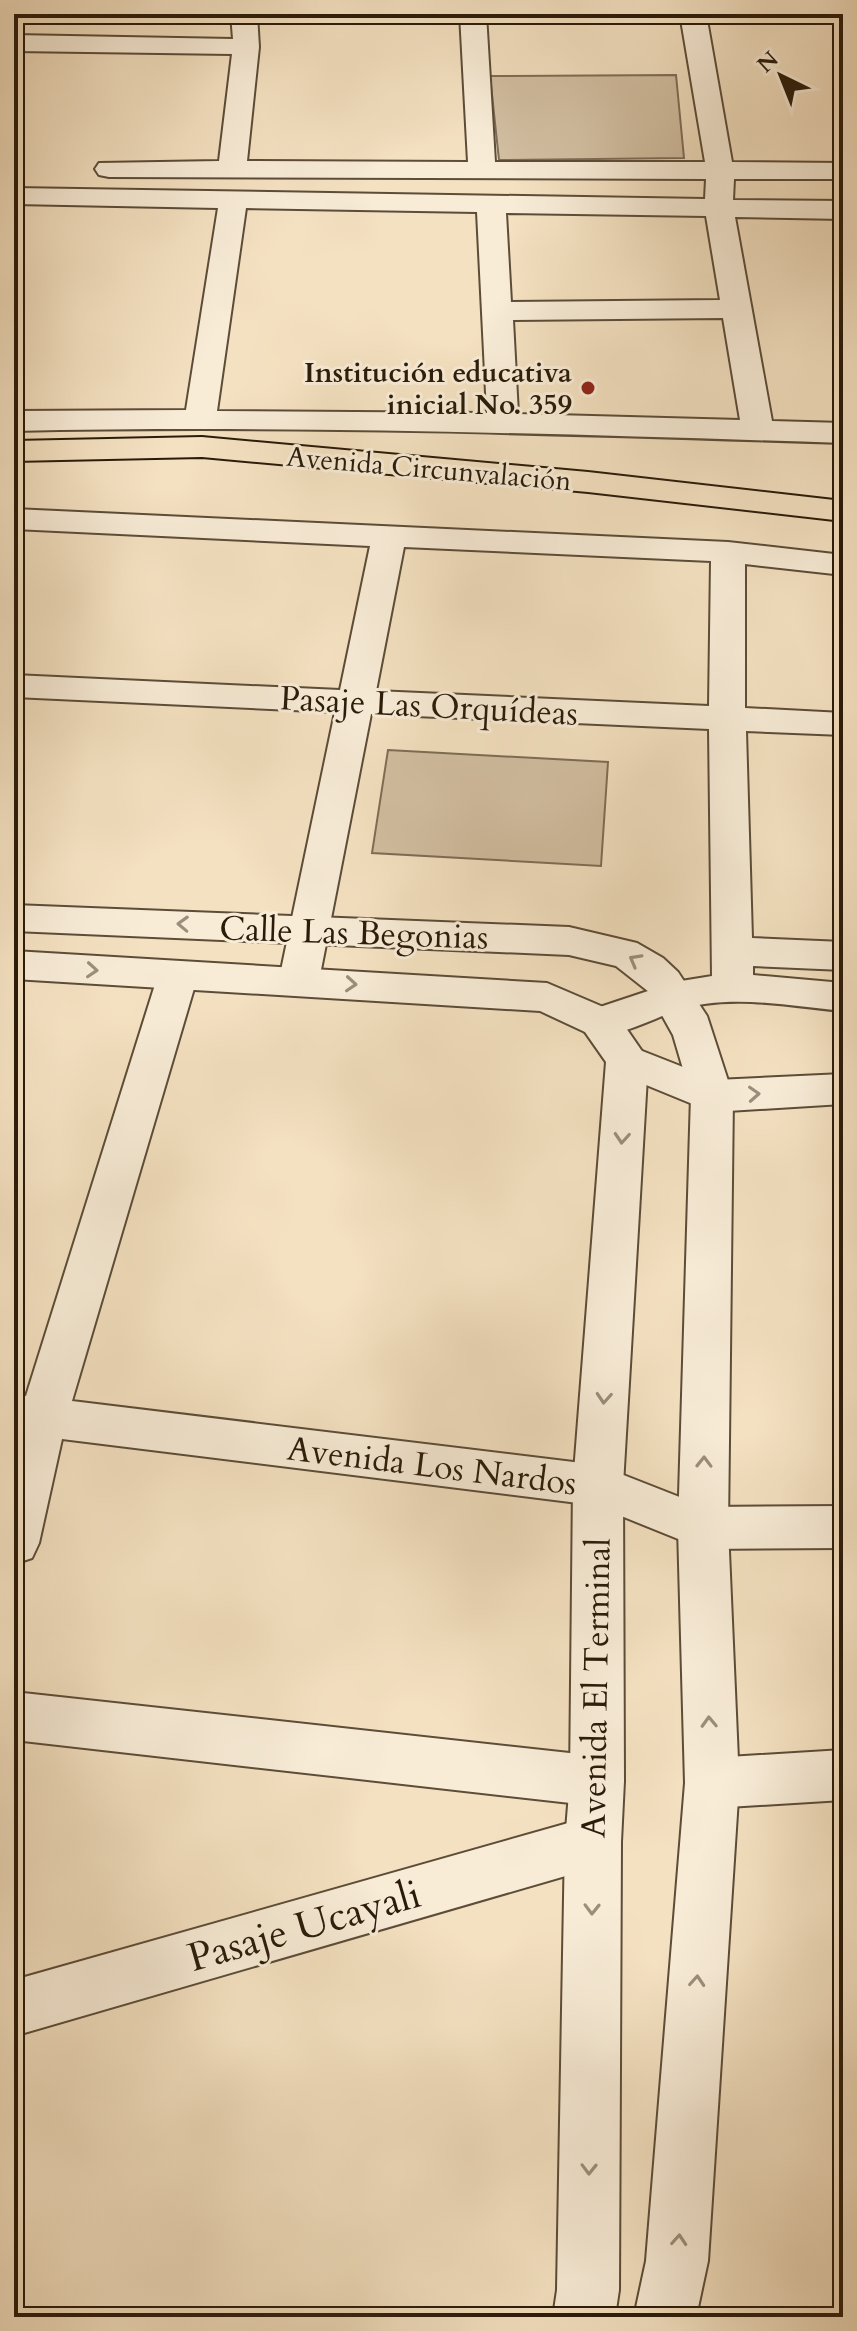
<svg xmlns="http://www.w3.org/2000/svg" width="857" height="2331" font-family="Cardo,serif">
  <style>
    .green { fill: #d2bfa2; stroke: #7e6d56; stroke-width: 2 }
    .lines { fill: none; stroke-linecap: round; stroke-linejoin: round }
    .minor-casing { stroke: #5c4c38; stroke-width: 4 }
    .tertiary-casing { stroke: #5c4c38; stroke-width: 4 }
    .trunk-casing { stroke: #2a1b0a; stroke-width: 4 }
    .minor { fill: #f8ecd7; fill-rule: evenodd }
    .tertiary { fill: #f8ecd7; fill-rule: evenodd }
    .trunk { fill: #f4e1c1; fill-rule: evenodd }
    .oneway { stroke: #9b8e7b }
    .poi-dot { fill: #8f2418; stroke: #f8ecd7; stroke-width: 3 }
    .labels { text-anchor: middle; stroke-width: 6; stroke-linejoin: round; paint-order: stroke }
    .far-poi-label { font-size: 28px; font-weight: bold; fill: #2a1b0a; stroke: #f8ecd7; text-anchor: end }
    .far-street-label { font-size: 28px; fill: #2a1b0a; stroke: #f8ecd7 }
    .street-label { font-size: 34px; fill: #2a1b0a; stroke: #f8ecd7 }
    .near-street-label { font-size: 40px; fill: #2a1b0a; stroke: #f8ecd7 }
  </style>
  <rect width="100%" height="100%" fill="#f4e1c1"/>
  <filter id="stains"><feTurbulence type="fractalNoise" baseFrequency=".0025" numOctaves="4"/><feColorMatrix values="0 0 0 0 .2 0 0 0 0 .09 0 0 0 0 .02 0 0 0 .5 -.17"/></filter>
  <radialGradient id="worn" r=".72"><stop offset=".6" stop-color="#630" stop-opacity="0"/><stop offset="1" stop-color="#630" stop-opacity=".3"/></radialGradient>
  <g class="green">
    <polygon points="676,75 684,158 499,160 490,76"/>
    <polygon points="388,750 608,762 601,866 372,853"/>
  </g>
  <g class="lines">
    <g class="minor-casing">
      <g id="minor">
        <path d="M231,14H257L259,47L247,161L468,162L460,14H486L495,162H705L680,14H706L732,162L843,163V179H734L733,200L843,201V219L735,217L772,421L843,423V443C567,434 290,425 14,431V411L186,410L218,208L14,204V188L705,199L706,179L109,177L99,175L95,169L99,163L219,161L232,54L14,51V35L233,39ZM246,208L477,212L487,413L217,411ZM506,213L706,216L720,300L511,302ZM723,318L740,420L518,414L513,320Z"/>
        <path d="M14,509L728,542L843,555V575L745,564V708L843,713V735L746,731L752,938L843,942V970L753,966V975L843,983V1011C788,1006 728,993 675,1011C647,1021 614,1041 585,1032L579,1022L585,1012L675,982L712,976L709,729L371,714L319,980L313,990L299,994L285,990L279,980L335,712L14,697V675L340,690L370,546L14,529ZM404,547L711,561L709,706L376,691Z"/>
        <polygon points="178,961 192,965 198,975 72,1401 598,1465 705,1507 843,1506 843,1548 703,1549 594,1505 62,1439 39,1543 32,1558 14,1564 14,1394 26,1396 158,975 164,965"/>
        <polygon points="627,1045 716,1080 843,1074 843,1104 712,1112 612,1071 606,1060 612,1049"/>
        <polygon points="14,1692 597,1756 616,1764 624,1781 616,1798 597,1806 14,1740"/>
        <polygon points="843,1750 843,1800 712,1808 693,1800 685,1783 693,1766 712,1758"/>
        <polygon points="593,1816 612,1824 621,1842 612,1860 593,1868 14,2036 14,1980"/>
      </g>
    </g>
    <g class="tertiary-casing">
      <g id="tertiary">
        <polygon points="14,905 569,927 637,943 663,958 678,972 707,1016 733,1096 728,1528 739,1783 708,2261 696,2317 634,2317 646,2261 685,1783 678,1528 691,1096 673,1035 649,992 616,966 569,955 14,931"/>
        <polygon points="14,951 547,983 615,1012 648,1060 623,1485 624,1781 621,1842 619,2290 615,2317 553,2317 557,2290 565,1842 570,1781 573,1485 606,1062 585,1032 540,1011 14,979"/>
      </g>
    </g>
    <g class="trunk-casing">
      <polygon id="trunk" points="202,437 588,472 843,501 843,521 588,492 202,457 14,461 14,441"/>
    </g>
    <use href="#minor" class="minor"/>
    <use href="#tertiary" class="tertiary"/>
    <use href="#trunk" class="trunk"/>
  </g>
  <defs><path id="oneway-chevron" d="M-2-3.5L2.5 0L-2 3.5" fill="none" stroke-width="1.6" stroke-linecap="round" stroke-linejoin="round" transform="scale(2)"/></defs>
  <g class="oneway">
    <use href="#oneway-chevron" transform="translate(183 924) rotate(-178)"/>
    <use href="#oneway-chevron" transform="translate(635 960) rotate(-151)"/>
    <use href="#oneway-chevron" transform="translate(92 970) rotate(4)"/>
    <use href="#oneway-chevron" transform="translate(351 984) rotate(4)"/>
    <use href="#oneway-chevron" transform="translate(754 1094) rotate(-3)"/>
    <use href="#oneway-chevron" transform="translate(622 1138) rotate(94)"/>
    <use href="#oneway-chevron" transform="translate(604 1398) rotate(94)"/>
    <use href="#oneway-chevron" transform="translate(704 1462) rotate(-89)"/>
    <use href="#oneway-chevron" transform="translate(709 1722) rotate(-92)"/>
    <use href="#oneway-chevron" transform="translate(592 1909) rotate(91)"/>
    <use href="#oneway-chevron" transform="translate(697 1981) rotate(-86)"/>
    <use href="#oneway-chevron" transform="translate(589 2169) rotate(91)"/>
    <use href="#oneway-chevron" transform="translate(679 2240) rotate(-86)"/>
  </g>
  <circle class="poi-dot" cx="588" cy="388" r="8"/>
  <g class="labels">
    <g class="far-poi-label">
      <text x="572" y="382">Institución educativa<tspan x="572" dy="32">inicial No. 359</tspan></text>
    </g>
    <g class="far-street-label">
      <text transform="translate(429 468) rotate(5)" y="10">Avenida Circunvalación</text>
    </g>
    <g class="street-label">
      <text transform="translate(429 705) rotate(3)" y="12">Pasaje Las Orquídeas</text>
      <text transform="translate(354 932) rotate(2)" y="12">Calle Las Begonias</text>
      <text transform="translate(432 1465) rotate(7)" y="12">Avenida Los Nardos</text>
      <text transform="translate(595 1688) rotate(-89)" y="12">Avenida El Terminal</text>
    </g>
    <g class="near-street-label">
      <text transform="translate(304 1925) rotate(-16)" y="14">Pasaje Ucayali</text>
    </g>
  </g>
  <rect width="857" height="2331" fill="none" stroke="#f4e1c1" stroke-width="48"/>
  <rect x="16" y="16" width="825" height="2299" fill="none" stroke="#2a1b0a" stroke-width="4"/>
  <rect x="24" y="24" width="809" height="2283" fill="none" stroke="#2a1b0a" stroke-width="2"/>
  <g transform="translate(781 76) rotate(317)" stroke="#f8ecd7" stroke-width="6" paint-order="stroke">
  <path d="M0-6L14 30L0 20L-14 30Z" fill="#2a1b0a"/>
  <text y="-12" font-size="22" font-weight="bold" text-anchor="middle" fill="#2a1b0a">N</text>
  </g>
  <rect width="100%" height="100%" filter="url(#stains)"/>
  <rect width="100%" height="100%" fill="url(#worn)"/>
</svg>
